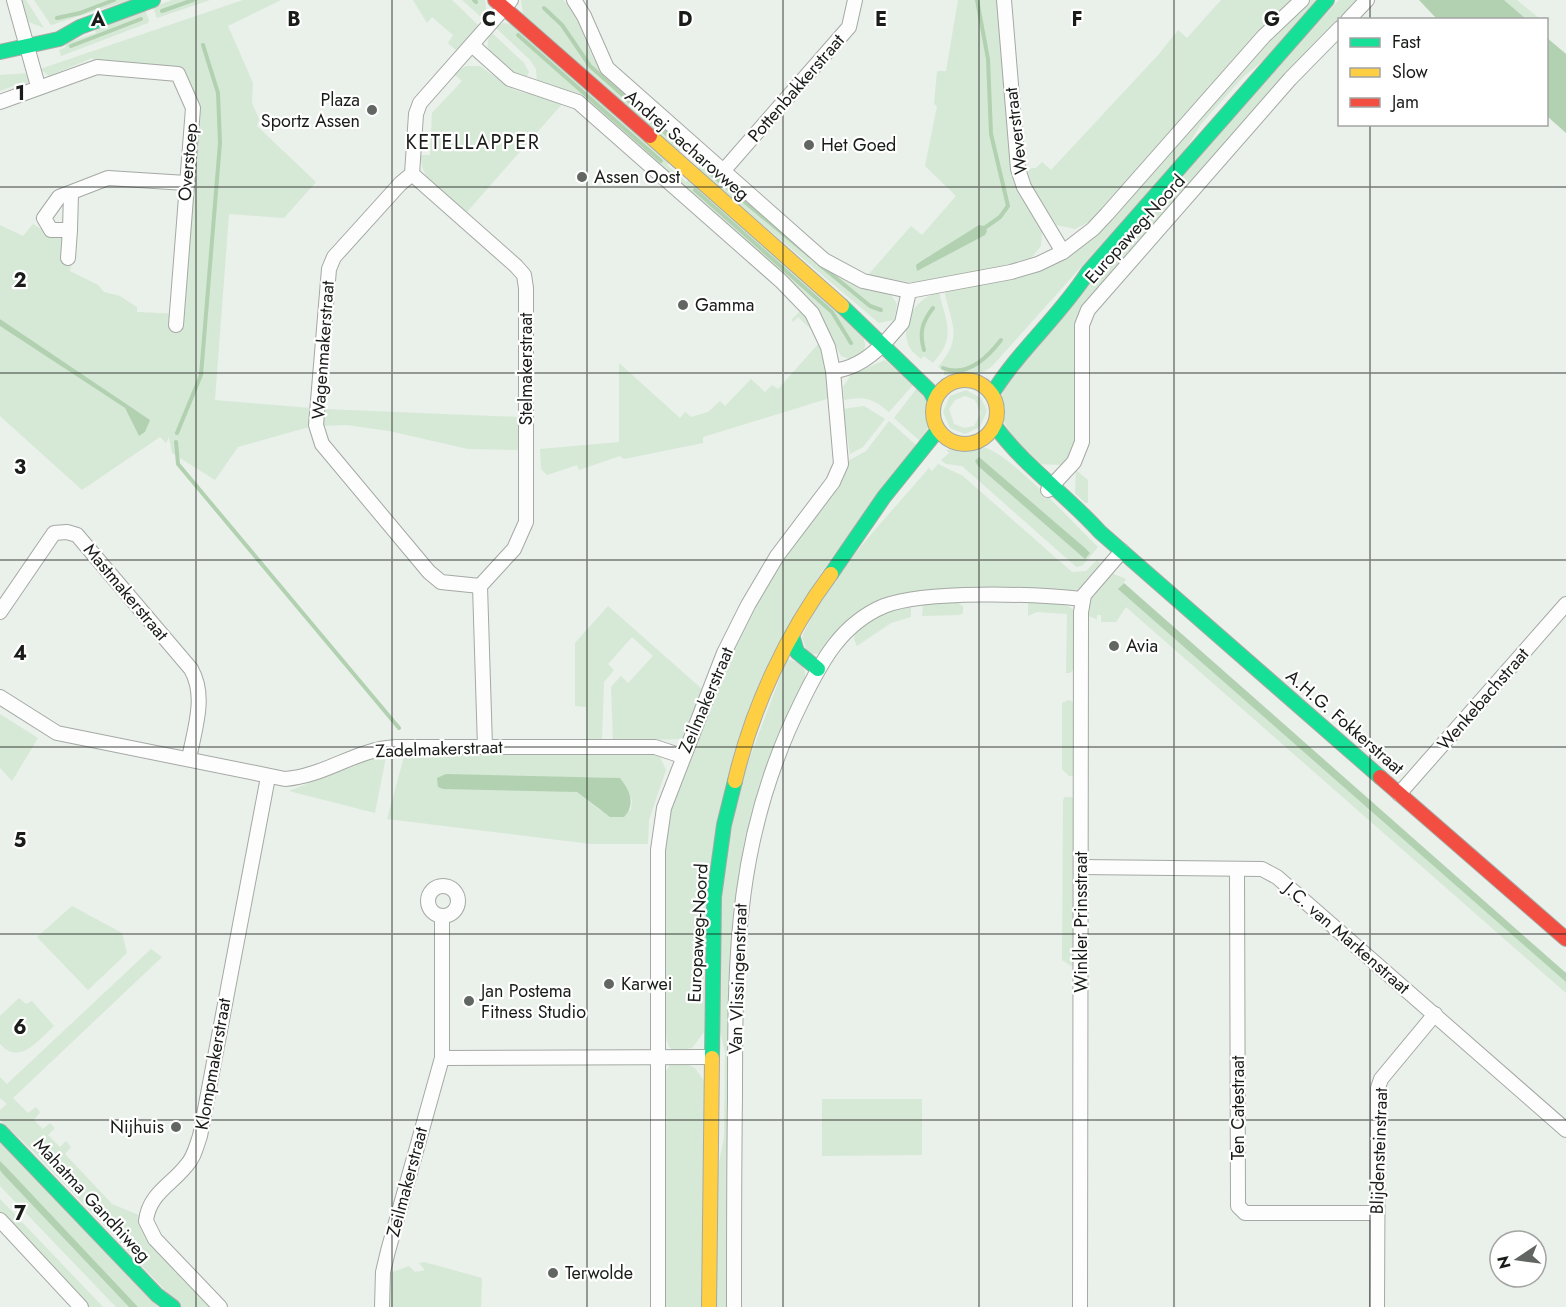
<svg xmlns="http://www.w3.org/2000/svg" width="1566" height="1307" font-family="Jost,sans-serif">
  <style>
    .green { fill: #d6e8d6; fill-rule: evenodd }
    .water { fill: #b1d1b1 }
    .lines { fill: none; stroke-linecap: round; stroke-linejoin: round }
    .stream { stroke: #b1d1b1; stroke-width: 4 }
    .street-casing { stroke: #a5a9a5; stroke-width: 16 }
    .fast-casing { stroke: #a5a9a5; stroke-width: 16 }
    .slow-casing { stroke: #a5a9a5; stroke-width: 16 }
    .jam-casing { stroke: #a5a9a5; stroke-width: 16 }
    .street { stroke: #fcfdfc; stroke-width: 14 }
    .fast { stroke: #16e098; stroke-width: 14 }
    .slow { stroke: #ffcf43; stroke-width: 14 }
    .jam { stroke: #f24e42; stroke-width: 14 }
    .grid { fill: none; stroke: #191c19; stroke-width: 1.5; stroke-opacity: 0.55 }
    .poi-dot { fill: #626662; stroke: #fff; stroke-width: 2 }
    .labels { text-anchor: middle; stroke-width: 4.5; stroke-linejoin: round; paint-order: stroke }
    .street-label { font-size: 18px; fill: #191c19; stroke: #fff }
    .poi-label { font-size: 18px; fill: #191c19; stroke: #fff; text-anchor: start }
    .neighbourhood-label { font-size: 20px; letter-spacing: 1.5px; fill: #191c19; stroke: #fff }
    .grid-label { font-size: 20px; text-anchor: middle; font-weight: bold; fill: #191c19; stroke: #fff; stroke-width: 4.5; stroke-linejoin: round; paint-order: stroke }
  </style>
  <rect width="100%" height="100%" fill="#eaf0ea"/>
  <g class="green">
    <polygon points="20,0 26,0 44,28 29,22"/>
    <polygon points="34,0 130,0 51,25"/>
    <polygon points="172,0 210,0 157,18 153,7"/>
    <polygon points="243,0 281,0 228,26 253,83 252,103 259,119 257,126 316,182 284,218 229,214 215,400 310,408 309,427 238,447 215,480 172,453 169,437 166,443 160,437 82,490 0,416 0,326 125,408 139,436 145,432 149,420 0,319 0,225 23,236 33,224 51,235 63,238 72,261 70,271 98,285 104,292 120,296 137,307 137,312 179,314 197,113 178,67 98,62 92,58 49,76 40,69"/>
    <polygon points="413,0 452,0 479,26 457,51 448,43 453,35 432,17 427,23"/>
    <polygon points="462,0 485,0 487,18 482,18"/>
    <path d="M521,0H563C584,18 583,49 601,69C621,94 660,122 686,144L678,152L523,14Z"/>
    <polygon points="958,0 998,0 1011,169 1018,191 1042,231 1041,246 1032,257 978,273 915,283 868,275 911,226 922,235 956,196 925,166 937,106 934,104 937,71 946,71"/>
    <polygon points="1221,0 1291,0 1274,16 1090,221 1075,229 1056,225 1030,183 1026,169 1036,168 1042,162 1051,170 1159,54 1178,30 1187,38"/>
    <path d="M1311,0H1318L1271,54L1243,77L1201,124L1184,152L994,364C982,377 961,378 944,375V371L938,367C962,339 953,327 945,294L947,291L1035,273L1078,250L1100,233L1271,40Z"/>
    <path d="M1339,0H1359L1297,62L1082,307L1076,327L1075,451L1062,465L1038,464C1009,431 991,422 1008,376L1295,47Z"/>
    <polygon points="1504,0 1517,0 1540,19 1526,19"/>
    <polygon points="145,10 149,20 148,23 61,56 59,50 66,47 66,43 96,33 95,29"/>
    <path d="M503,23L512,24L670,162L667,165L686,182L690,179L857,327C867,342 870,351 852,360L841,356L818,311L579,96L537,82L536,69L530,60L495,27Z"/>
    <path d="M491,32L524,63L529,72L526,78C515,78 491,59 488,47C487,42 489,37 491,32Z"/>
    <path d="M466,66H480L514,90L563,103L466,213C449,198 419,181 421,155H430L432,113L462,81L454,74Z"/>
    <polygon points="28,73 30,80 24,88 13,86 0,91 0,75"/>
    <polygon points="687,145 827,268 859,287 891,295 897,304 894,320 879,323 698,170 700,166 683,151"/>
    <path d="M939,292C946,324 957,336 933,363L924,356L921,359C916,355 910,350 908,344C900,321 918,297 939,292Z"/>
    <path d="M799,312H804C823,342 825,363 830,398L703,437V443L624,459L620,456L579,470L577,465L547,475L541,469L540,449L619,442V363L680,418L685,412L691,417L708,412L720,401L725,406L751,379L765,392L772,385L778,389L819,343L816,334L798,317L793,322L791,320Z"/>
    <path d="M885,360L913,385L889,412C873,398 864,396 844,400L843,387L851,375Z"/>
    <path d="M917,388C934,407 935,421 920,441L894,418Z"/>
    <path d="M966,390L981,398L987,411L980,427L965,434L950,428L943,412L950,396ZM965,396L975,400L981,413L974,426L964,428L954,424L949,409L955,400Z"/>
    <polygon points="864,406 885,419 863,447 850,454 843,409"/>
    <polygon points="325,409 518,417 518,450 468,449 389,431 347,425 323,426"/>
    <polygon points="889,421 916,445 823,570 780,641 706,907 704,1032 692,1048 675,1051 669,1047 665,1034 665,850 669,813 709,708 748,618 778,567 843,479 848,461 866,451"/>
    <path d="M982,447C1007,450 1076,526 1098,547L1083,565L1077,567L1074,565L962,466L946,464L941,460L949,453L946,450Z"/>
    <path d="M938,464L963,476L1072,572L1086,571L1097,560L1101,564L1079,589L1071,593C1012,592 916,577 865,608C846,619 832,637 820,654H808L802,637C832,572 883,522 929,468L932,471Z"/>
    <polygon points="1076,470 1088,480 1088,503 1085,503 1075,493"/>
    <polygon points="1111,573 1126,579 1119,589 1566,982 1566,993 1126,607 1116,622 1101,622 1101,615 1097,615 1096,623 1096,619 1086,615 1090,597"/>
    <polygon points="923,603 958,603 963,606 963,613 959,615 922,616"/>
    <polygon points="1028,603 1062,603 1073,609 1075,668 1070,673 1066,673 1067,614 1037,612 1028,616"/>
    <polygon points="911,605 911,617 891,623 857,646 854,639 855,631 880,615"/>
    <polygon points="608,606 702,689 687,732 682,739 613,741 611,687 621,676 628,683 653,656 632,637 608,664 614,670 604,682 602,741 586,742 586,707 575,706 575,643"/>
    <polygon points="787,659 801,663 805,671 805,681 757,798 745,846 732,924 727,1151 728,1307 716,1307 718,1167 724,1138 725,1052 717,1019 723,873 741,781"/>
    <polygon points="1069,700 1075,703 1075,776 1069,776 1062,769 1062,703"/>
    <polygon points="0,714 38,738 12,781 0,768"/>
    <path d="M405,753H648L660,757L666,770L649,820L648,844H591L387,819ZM474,776L620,778L632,800L631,810L601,811L577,792Z"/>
    <polygon points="373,757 386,757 375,813 289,791"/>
    <polygon points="1065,797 1074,797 1076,965 1073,967 1062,960 1063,800"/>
    <polygon points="72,906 122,933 127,953 88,990 37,937"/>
    <polygon points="151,949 162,957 13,1098 28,1113 36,1107 40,1112 34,1120 43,1129 50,1123 55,1128 48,1135 60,1147 66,1141 71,1147 65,1154 112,1204 141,1216 148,1239 213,1307 181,1307 33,1151 0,1120 0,1110 7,1104 0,1098 0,1077 7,1084"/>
    <path d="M19,998L26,1004L32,1001L54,1026C38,1040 20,1066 0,1044V1016Z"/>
    <polygon points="687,1064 695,1068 704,1081 701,1307 664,1307 665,1073 670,1065"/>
    <polygon points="822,1099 922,1099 922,1155 822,1156"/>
    <polygon points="0,1140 158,1307 138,1307 7,1169 0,1161"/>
    <polygon points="0,1170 129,1307 116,1307 0,1186"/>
    <polygon points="0,1199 103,1307 87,1307 0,1213"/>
    <polygon points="424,1262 482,1278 481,1307 388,1307 390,1273 409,1266 415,1272 425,1270 419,1263"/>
  </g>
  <g class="water">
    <polygon points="1419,0 1504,0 1526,19 1437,19"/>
    <polygon points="1546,37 1566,54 1566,133 1547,116"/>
    <polygon points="979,225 985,226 987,231 985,235 917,271 916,265 920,262"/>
    <polygon points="0,319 150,420 145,432 139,436 125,408 0,326"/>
    <polygon points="979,457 1085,548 1090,553 1085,559 978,466 975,461"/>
    <polygon points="1124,583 1566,973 1566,982 1118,589"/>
    <path d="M446,774L620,778C630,791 636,804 624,817H610L577,792L443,789L438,787L437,778Z"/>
    <polygon points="0,1161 7,1168 138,1307 129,1307 3,1174 0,1170"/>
  </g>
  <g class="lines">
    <g class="stream">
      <polyline points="474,0 476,2"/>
      <polyline points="977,0 988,59 991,134 1008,206 1000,217 986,227"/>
      <polyline points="544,8 562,25 590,66 679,145"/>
      <polyline points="162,11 193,0"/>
      <polyline points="57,18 80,13 114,0"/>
      <polyline points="518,35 661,161"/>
      <polyline points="71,46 141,19"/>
      <polyline points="711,174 810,256"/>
      <polyline points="695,190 832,312 851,343"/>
      <polyline points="820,265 870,306 881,310"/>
      <path d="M924,350C919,333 922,322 933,308"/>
      <path d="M943,368C967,378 988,357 1001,340"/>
      <polyline points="177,433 201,375 220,143 218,93 203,45"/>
      <polyline points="176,442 178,464 399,728"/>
    </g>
    <g class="street-casing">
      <g id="street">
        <polyline points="14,0 38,86"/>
        <polyline points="574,0 584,16 607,68 824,260 863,281 909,291 1011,272 1038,264 1063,252 1093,229 1107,214 1264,36 1302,0"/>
        <polyline points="1004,0 1018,169 1024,187 1063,252"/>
        <polyline points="1348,20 1367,0"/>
        <polyline points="472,45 510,79 578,102 781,281 812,313 828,347 833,371 841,464 833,482 777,556 748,605 724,653 664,808 658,850 658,1307"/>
        <polyline points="0,102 97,67 178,74 193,108 176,325"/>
        <polyline points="725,169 849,27 855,0"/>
        <polyline points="412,174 400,184 334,257 329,269 316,425 322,444 429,572 441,582 480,586"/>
        <polyline points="71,193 70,230 51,230 44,218 59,197 108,178 186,183"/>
        <polyline points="68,258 70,230"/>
        <polyline points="888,339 902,323 909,291"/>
        <path d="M833,371C853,369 868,359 882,345"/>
        <polyline points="1048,490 1074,462 1082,442 1082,325 1088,310 1290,79 1340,28"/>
        <path d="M0,612L54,533L67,532L77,535L191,669C207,697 194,730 189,759"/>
        <path d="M0,697L57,733L285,779C325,776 356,749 396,747H655L682,756"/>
        <polyline points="485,747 480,586 514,549 526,522 526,288 524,275 516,266 412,174 416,114 420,103 511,0"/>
        <polyline points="1399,794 1566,604"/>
        <polyline points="1081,867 1262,869 1277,877 1566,1130"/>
        <polyline points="1237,870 1238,1206 1245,1213 1376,1213"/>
        <circle cx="443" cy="901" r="15"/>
        <polyline points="442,1058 442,916"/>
        <polyline points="0,1220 81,1307"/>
        <path d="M220,1307L155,1239L146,1221C149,1194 170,1186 186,1166C194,1158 196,1147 200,1136L268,777"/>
        <polyline points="382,1307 383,1272 388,1251 442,1058 711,1057"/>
        <path d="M734,1307C734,1237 734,1168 735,1098C735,952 735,835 802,701C821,662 841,624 884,606C925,590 1036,594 1082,599"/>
        <polyline points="1080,1307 1081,612 1084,595 1122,551"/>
        <polyline points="1377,1307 1378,1088 1381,1079 1435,1014"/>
      </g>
    </g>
    <g class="fast-casing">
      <g id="fast">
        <polyline points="0,52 59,39 80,27 153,0"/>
        <polyline points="842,306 930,391 935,400"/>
        <path d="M992,394C1019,350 1060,316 1088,272L1327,0"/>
        <path d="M995,426C1024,466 1067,495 1100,532L1380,777"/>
        <polyline points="831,574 884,497 938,430"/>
        <polyline points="792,635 797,652 818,669"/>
        <polyline points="712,1058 714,897 724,825 735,781"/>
        <polyline points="0,1131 157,1295 173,1307"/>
      </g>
    </g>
    <g class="slow-casing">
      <g id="slow">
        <polyline points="650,136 842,306"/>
        <circle cx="965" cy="412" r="32"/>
        <path d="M735,781C752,708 787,633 831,574"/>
        <polyline points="709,1307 712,1058"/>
      </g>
    </g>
    <g class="jam-casing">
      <g id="jam">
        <polyline points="495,0 650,136"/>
        <polyline points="1380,777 1566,939"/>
      </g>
    </g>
    <use href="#street" class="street"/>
    <use href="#fast" class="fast"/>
    <use href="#slow" class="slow"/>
    <use href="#jam" class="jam"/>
  </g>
  <path class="grid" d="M196,0V1307M392,0V1307M587,0V1307M783,0V1307M979,0V1307M1174,0V1307M1370,0V20M1370,124V1307M0,187H1566M0,373H1566M0,560H1566M0,747H1566M0,934H1566M0,1120H1566"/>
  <g class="poi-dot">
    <circle cx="372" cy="110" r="6"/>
    <circle cx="809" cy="145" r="6"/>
    <circle cx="582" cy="177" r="6"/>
    <circle cx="683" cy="305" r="6"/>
    <circle cx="1114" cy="646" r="6"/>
    <circle cx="609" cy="984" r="6"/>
    <circle cx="469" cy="1001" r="6"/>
    <circle cx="176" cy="1127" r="6"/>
    <circle cx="553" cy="1273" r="6"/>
  </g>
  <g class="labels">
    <g class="street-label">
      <text transform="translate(796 88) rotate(-49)" y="6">Pottenbakkerstraat</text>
      <text transform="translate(1016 131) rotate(-97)" y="6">Weverstraat</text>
      <text transform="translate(687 145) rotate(41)" y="6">Andrej Sacharovweg</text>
      <text transform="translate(188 162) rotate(-85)" y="6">Overstoep</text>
      <text transform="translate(1135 229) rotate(-48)" y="6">Europaweg-Noord</text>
      <text transform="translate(323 350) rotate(-86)" y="6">Wagenmakerstraat</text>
      <text transform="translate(526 369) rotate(-90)" y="6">Stelmakerstraat</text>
      <text transform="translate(126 592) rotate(50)" y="6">Mastmakerstraat</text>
      <text transform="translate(1483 699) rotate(-49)" y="6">Wenkebachstraat</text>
      <text transform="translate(706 700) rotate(-67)" y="6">Zeilmakerstraat</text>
      <text transform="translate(1345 722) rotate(41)" y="6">A.H.G. Fokkerstraat</text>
      <text transform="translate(439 749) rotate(-2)" y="6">Zadelmakerstraat</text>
      <text transform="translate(1081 922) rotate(-90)" y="6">Winkler Prinsstraat</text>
      <text transform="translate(698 933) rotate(-87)" y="6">Europaweg-Noord</text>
      <text transform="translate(1347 938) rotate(41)" y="6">J.C. van Markenstraat</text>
      <text transform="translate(738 979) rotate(-88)" y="6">Van Vlissingenstraat</text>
      <text transform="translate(213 1064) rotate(-80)" y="6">Klompmakerstraat</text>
      <text transform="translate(1238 1108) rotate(-90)" y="6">Ten Catestraat</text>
      <text transform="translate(1379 1151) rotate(-88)" y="6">Blijdensteinstraat</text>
      <text transform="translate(407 1182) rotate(-75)" y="6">Zeilmakerstraat</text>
      <text transform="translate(92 1200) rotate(47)" y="6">Mahatma Gandhiweg</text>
    </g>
    <g class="poi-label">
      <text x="360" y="106" text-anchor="end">Plaza<tspan x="360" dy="21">Sportz Assen</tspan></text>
      <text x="821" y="151">Het Goed</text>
      <text x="594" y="183">Assen Oost</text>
      <text x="695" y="311">Gamma</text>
      <text x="1126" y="652">Avia</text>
      <text x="621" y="990">Karwei</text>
      <text x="481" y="997">Jan Postema<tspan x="481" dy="21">Fitness Studio</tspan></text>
      <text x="164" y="1133" text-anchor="end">Nijhuis</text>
      <text x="565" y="1279">Terwolde</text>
    </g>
    <g class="neighbourhood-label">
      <text x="473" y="149">KETELLAPPER</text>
    </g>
  </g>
  <g class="grid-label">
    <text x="98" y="26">A</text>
    <text x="294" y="26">B</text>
    <text x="489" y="26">C</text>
    <text x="685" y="26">D</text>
    <text x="881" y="26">E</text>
    <text x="1077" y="26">F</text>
    <text x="1272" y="26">G</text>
    <text x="20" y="100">1</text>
    <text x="20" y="287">2</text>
    <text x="20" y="474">3</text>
    <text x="20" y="660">4</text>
    <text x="20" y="847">5</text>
    <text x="20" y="1034">6</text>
    <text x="20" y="1220">7</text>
  </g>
  <rect x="1338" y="18" width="210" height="108" fill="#ffffff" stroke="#a3a4a3" stroke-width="1.5"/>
  <rect x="1350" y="38" width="30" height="9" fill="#16e098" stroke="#a3a4a3" stroke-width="1.5"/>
  <text x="1392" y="48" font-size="18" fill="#191c19">Fast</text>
  <rect x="1350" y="68" width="30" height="9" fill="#ffcf43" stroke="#a3a4a3" stroke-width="1.5"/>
  <text x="1392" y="78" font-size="18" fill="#191c19">Slow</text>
  <rect x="1350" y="98" width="30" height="9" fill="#f24e42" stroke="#a3a4a3" stroke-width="1.5"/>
  <text x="1392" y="108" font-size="18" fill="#191c19">Jam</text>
  <g transform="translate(1518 1259) rotate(257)"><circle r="28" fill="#ffffff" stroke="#a3a4a3" stroke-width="1.5"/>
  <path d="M0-4.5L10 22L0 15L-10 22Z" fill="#626662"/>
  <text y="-9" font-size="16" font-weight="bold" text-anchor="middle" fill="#191c19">N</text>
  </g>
</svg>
